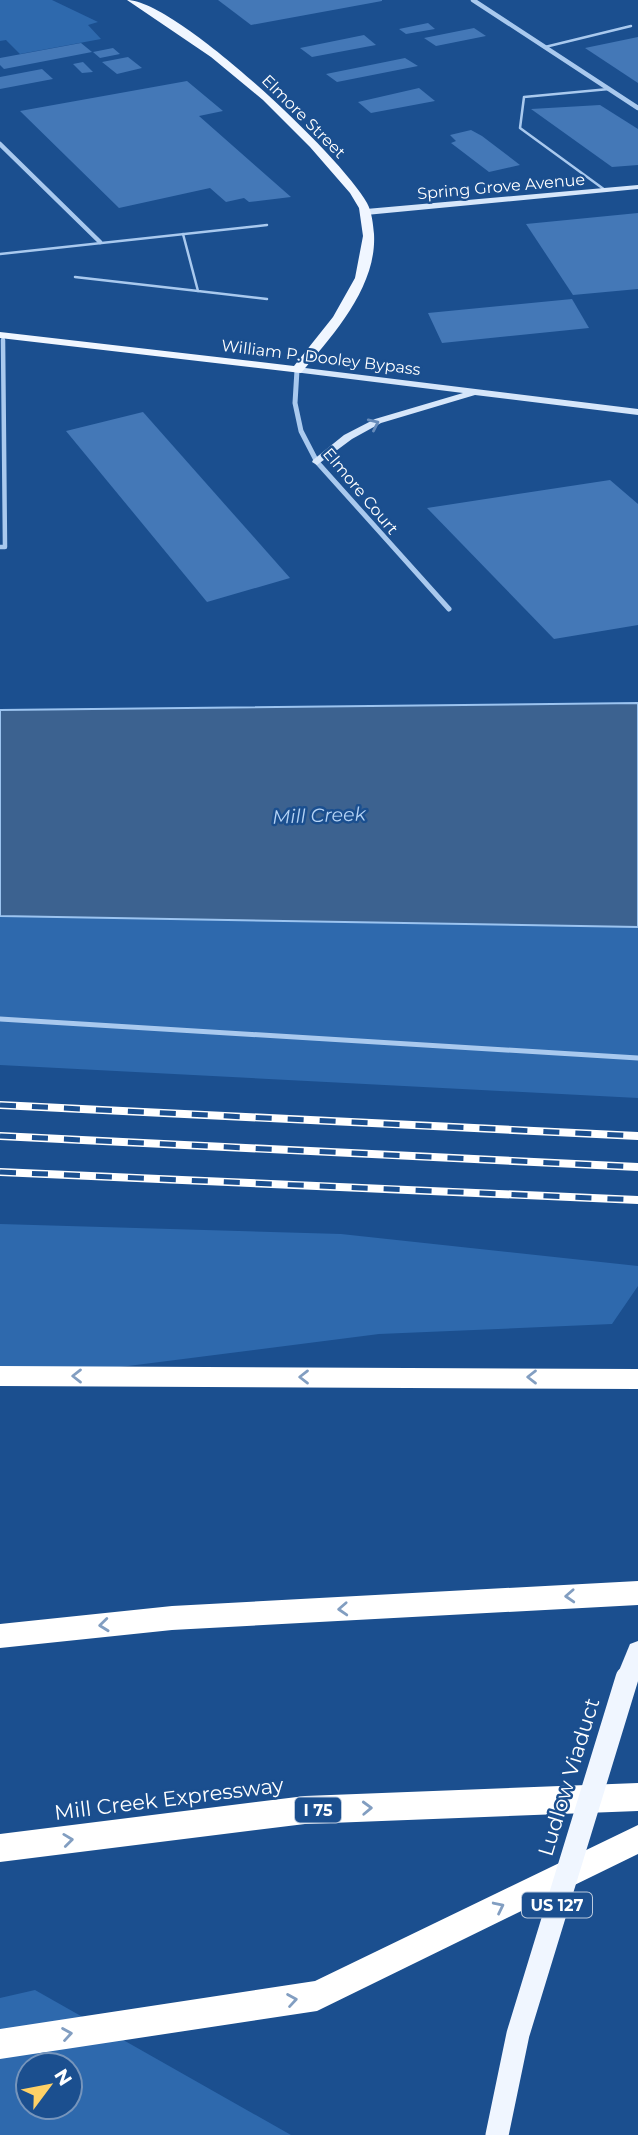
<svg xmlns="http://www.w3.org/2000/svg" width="638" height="2135" font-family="Montserrat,sans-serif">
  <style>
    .green { fill: #2e69ad; fill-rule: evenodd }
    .water { fill: #3c6290; stroke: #9cc4f0; stroke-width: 2 }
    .building { fill: #4478b7 }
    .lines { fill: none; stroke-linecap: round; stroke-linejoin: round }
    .service-far2 { stroke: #a9c9ee; stroke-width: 2.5 }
    .service-far1 { stroke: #a9c9ee; stroke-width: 4.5 }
    .service { stroke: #a9c9ee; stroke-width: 5 }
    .minor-far1 { stroke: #a9c9ee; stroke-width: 4.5 }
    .minor { stroke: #a9c9ee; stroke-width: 5 }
    .secondary { fill: #d6e6fa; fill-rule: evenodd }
    .primary { fill: #f0f6ff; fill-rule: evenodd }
    .motorway { fill: #fff; fill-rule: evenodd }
    .rail-casing { stroke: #fff; stroke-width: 8 }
    .rail { stroke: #1b4f8f; stroke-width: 5; stroke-dasharray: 16; stroke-linecap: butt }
    .primary-bridge { stroke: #f0f6ff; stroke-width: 23 }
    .oneway { stroke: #668bba }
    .oneway2 { stroke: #829ec1 }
    .labels { text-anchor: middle; stroke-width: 5; stroke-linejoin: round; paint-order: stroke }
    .far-street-label { font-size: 16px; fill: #fff; stroke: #1b4f8f }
    .shield { fill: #1b4f8f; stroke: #bbcadd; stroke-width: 2 }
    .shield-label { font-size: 16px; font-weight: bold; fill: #fff }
    .water-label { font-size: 19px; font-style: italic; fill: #b5d3f5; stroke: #1b4f8f }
    .near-street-label { font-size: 21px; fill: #fff; stroke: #1b4f8f }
  </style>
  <rect width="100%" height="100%" fill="#1b4f8f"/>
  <g class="green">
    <polygon points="0,0 52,0 98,22 88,25 101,39 20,54 6,40 0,41"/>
    <polygon points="0,916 638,927 638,1098 0,1065"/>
    <polygon points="0,1224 341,1234 638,1266 638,1286 612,1324 379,1334 18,1380 0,1379"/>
    <path d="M35,1990L291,2135H0V1998ZM28,2065H70V2107H28Z"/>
  </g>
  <polygon class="water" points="638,703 638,927 0,916 0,710"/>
  <g class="building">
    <polygon points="218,0 382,0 382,1 251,25"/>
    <polygon points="428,23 435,29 406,34 399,29"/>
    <polygon points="474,28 486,36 436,46 424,38"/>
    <polygon points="364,35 376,45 312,57 300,48"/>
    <polygon points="638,37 638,83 585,48"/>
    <polygon points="81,43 92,52 4,69 0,65 0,58"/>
    <polygon points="113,48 120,54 100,58 93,52"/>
    <polygon points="128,57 142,68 117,74 102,62"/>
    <polygon points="405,58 418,66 337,82 326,74"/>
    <polygon points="83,62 93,72 82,73 73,64"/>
    <polygon points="42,69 53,79 0,89 0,77"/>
    <polygon points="187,81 223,111 199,116 291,197 249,202 244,198 226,202 210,188 119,208 20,111"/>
    <polygon points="419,88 435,101 371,113 358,102"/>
    <polygon points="600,105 638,129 638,165 612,167 531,109"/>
    <polygon points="471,130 482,136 520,165 489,172 451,143 456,141 450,135"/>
    <polygon points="638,213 638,289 573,295 526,224"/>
    <polygon points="572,299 589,328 442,343 428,313"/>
    <polygon points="143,412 290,578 207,602 66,431"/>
    <polygon points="610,480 638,504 638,625 554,639 427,508"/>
  </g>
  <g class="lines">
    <g class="service-far2">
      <polyline points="545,47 631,26"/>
      <polyline points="605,190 520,128 524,97 609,89"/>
      <polyline points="183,234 198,291 267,299"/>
      <polyline points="0,254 267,225"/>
      <polyline points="75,277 198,291"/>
      <polyline points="3,335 3,342"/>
    </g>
    <polyline class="service-far1" points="0,547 5,547 3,340"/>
    <polyline class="service" points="0,1019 638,1058"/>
    <g class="minor-far1">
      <polyline points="473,0 638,108"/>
      <polyline points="0,144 100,242"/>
    </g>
    <polyline class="minor" points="297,370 295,403 301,431 317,462 449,609"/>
    <g class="secondary">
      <polygon points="638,185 638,189 366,215 362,212 366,209"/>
      <polygon points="297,367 638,409 638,415 475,395 381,423 352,439 317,465 312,462 313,460 344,435 375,419 463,393 294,372 292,370"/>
    </g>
    <g class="primary">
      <path d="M127,0C176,0 342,157 367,203C372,212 373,224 374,234C377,287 333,335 301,373L0,338V332L294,366L333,317L355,278L363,236L359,208L350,193L310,147L263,100L211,57Z"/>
      <polygon points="638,1641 638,1678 635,1685 627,1689 619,1685 616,1678 630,1644"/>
    </g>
    <g class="motorway">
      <polygon points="0,1366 638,1369 638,1389 0,1386"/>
      <polygon points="638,1581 638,1605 172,1630 0,1648 0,1624 172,1606"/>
      <polygon points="638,1783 638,1811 305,1824 0,1862 0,1834 305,1796"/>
      <polygon points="638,1825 638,1854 317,2011 0,2059 0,2029 315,1981"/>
    </g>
    <g class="rail-casing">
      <g id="rail">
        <polyline points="0,1105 638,1136"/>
        <polyline points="0,1136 638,1167"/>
        <polyline points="0,1172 638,1200"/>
      </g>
    </g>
    <use href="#rail" class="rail"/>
    <polyline class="primary-bridge" points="497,2135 518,2034 627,1678"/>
  </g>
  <defs><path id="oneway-chevron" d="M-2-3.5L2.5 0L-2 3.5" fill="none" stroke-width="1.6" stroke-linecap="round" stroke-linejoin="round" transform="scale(1.75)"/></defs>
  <use class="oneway" href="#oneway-chevron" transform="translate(374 424) rotate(-25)"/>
  <g class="oneway2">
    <use href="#oneway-chevron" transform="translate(77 1376) rotate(-180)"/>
    <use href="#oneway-chevron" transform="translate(304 1377) rotate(-180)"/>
    <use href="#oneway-chevron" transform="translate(532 1377) rotate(-180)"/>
    <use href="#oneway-chevron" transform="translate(570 1596) rotate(177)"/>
    <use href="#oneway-chevron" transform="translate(343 1609) rotate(177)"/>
    <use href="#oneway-chevron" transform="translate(104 1625) rotate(174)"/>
    <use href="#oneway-chevron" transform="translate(367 1808) rotate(-2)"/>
    <use href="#oneway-chevron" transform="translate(68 1840) rotate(-7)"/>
    <use href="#oneway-chevron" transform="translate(499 1907) rotate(-26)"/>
    <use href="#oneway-chevron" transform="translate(292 2000) rotate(-9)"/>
    <use href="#oneway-chevron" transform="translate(67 2034) rotate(-9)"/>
  </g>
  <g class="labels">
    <g class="far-street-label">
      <text transform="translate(304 116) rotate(45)" y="6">Elmore Street</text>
      <text transform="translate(501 186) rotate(-5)" y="6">Spring Grove Avenue</text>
      <text transform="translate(321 357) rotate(7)" y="6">William P. Dooley Bypass</text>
      <text transform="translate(361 491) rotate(50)" y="6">Elmore Court</text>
    </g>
    <g class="shield">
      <rect x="295" y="1797.5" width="46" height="25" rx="5"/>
      <rect x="522" y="1892.5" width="70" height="25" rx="5"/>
    </g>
    <g class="shield-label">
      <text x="318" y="1816">I 75</text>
      <text x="557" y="1911">US 127</text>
    </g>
    <g class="water-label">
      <text transform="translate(319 815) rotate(-2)" y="7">Mill Creek</text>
    </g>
    <g class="near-street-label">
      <text transform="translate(569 1777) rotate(-73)" y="7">Ludlow Viaduct</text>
      <text transform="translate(169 1799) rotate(-7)" y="7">Mill Creek Expressway</text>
    </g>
  </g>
  <g transform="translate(49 2086) rotate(58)"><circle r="33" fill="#1b4f8f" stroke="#7695bc" stroke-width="2"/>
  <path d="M0-5L12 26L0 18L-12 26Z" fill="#ffd166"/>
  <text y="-10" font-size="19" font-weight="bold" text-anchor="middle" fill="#ffffff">N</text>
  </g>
</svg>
